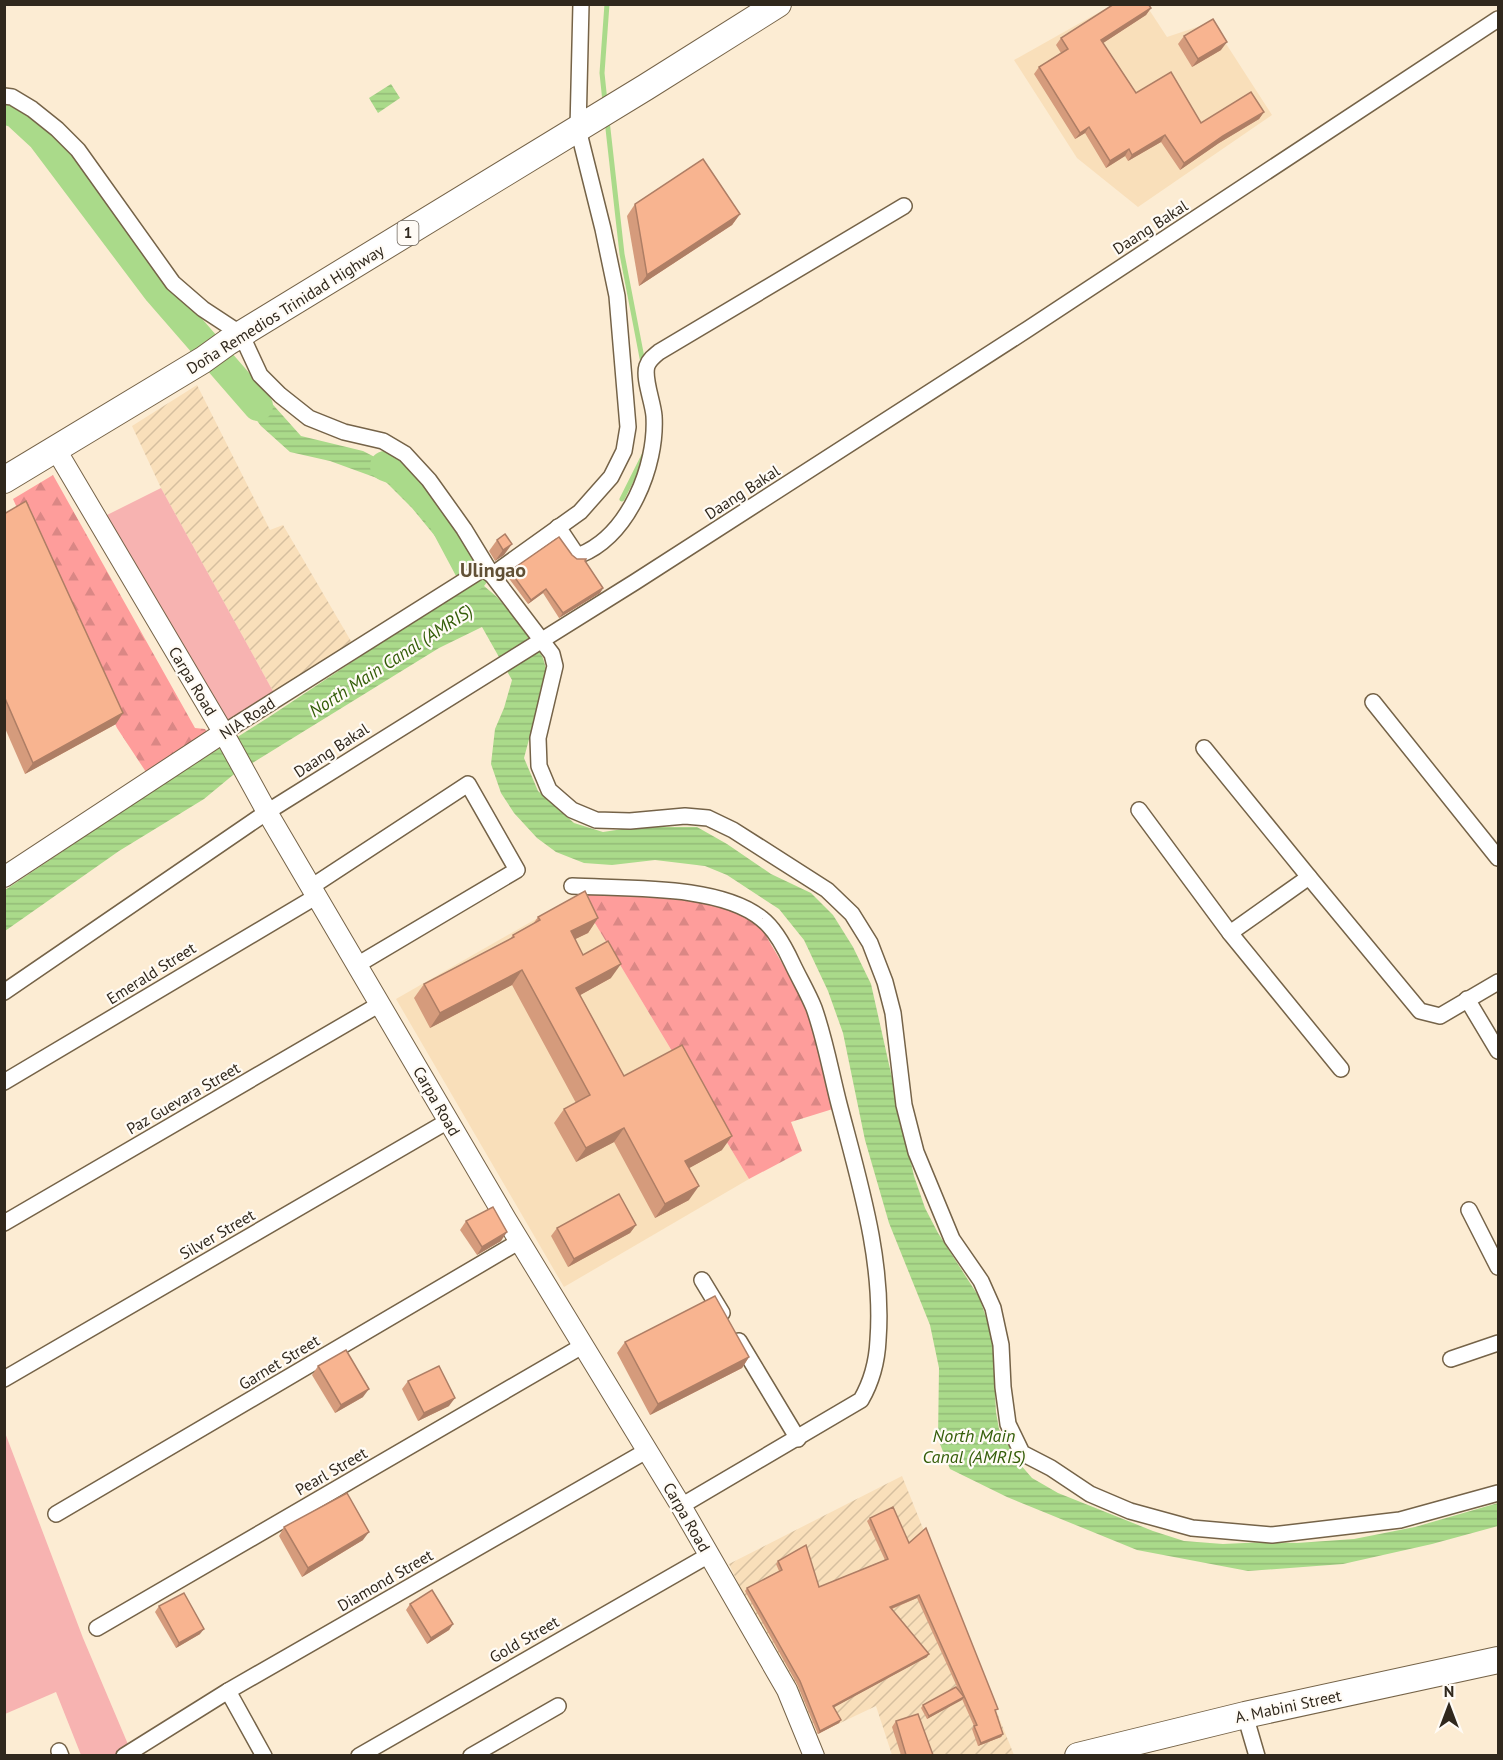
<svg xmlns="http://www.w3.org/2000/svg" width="1503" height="1760" font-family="'PT Sans',sans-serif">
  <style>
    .built { fill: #f9dfba }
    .industrial { fill: url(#industrial-furrows) }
    .green { fill: #f7b3b1 }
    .forest { fill: url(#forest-firs) }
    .water { fill: url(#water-rules) }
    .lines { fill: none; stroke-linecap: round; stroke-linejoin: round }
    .stream { stroke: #aada8a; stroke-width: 5 }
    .river { stroke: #aada8a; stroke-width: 30 }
    .minor-casing { stroke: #756348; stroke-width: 18 }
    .tertiary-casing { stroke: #756348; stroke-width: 22 }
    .primary-casing { stroke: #756348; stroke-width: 28 }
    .trunk-casing { stroke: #756348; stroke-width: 28 }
    .minor { stroke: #fff; stroke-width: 15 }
    .tertiary { stroke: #fff; stroke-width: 20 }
    .primary { stroke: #fff; stroke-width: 26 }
    .trunk { stroke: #fff; stroke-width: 26 }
    .wall { fill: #d59b7c }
    .shaded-wall { fill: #ae7e65 }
    .building { fill: #f8b490; stroke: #ae7e65; stroke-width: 1.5 }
    .labels { text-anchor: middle; stroke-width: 4.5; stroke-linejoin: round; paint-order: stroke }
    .shield { fill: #fffbf5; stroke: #6e675e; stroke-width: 1.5 }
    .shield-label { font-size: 15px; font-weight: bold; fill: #30281d }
    .street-label { font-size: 16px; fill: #30281d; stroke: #fffbf5 }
    .water-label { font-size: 18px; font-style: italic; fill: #335d08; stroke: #fffbf5 }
    .quarter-label { font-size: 20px; font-weight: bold; fill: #615035; stroke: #fffbf5 }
  </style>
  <defs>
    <pattern id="industrial-furrows" width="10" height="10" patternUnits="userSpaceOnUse" patternTransform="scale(1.5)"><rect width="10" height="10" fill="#f9dfba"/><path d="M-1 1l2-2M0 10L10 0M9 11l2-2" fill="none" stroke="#d6bf9f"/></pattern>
    <pattern id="forest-firs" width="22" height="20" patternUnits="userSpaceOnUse" patternTransform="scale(1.5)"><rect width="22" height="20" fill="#fe9d9b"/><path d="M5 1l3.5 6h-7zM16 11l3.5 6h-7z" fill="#da8785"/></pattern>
    <pattern id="water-rules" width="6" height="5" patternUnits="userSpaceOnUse" patternTransform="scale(1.5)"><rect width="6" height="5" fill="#aada8a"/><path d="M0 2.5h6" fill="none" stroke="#93bb77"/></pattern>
  </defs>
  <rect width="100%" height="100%" fill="#fcecd3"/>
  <g class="built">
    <polygon points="1112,5 1146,5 1167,37 1212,22 1272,115 1138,207 1077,158 1014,60"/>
    <polygon points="578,895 749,1179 564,1287 396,999"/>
  </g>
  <g class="industrial">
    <polygon points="197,385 270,530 283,525 355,648 274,693 161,488 132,426"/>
    <polygon points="902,1476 1014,1755 892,1755 876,1706 817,1734 779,1669 729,1564"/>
  </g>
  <g class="green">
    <polygon points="161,488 274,693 229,722 105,516"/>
    <polygon points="4,1430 83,1638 130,1749 114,1755 81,1755 56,1692 5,1714"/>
  </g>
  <g class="forest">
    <polygon points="53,475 195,728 205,729 208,734 146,772 117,728 13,499"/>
    <polygon points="588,884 646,886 752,912 789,975 824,1047 836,1108 791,1122 802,1151 749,1179 578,895"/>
  </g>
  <g class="water">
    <polygon points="391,84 400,98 378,113 369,98"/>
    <polygon points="241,369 301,436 363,451 402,471 459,548 477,580 497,597 531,637 543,658 547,672 524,758 538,791 574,823 603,832 636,827 697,827 727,844 771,874 811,893 833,915 853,947 871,984 914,1176 925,1208 938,1233 979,1297 992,1334 996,1412 999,1429 1019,1463 1032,1478 1058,1493 1153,1531 1184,1541 1223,1544 1266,1542 1297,1543 1354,1539 1415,1527 1498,1503 1498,1526 1432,1544 1343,1564 1248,1571 1137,1550 1007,1497 950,1469 938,1439 939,1368 930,1325 889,1223 865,1140 843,1033 828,991 804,940 779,909 727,875 705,866 655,860 612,865 584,863 556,852 537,838 514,813 501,793 491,764 495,729 504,708 512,680 482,627 439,648 233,775 204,799 119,851 5,931 5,890 160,786 269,717 468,585 462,569 412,508 385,481 330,461 290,452 261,426 225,378"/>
  </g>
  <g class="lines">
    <g class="stream">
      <polyline points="605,102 602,73 607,4"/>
      <polyline points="607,120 622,254 643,363"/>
      <polyline points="622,499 644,455"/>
    </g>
    <g class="river">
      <polyline points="4,109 16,113 42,137 158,291 258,406"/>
      <polyline points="385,466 398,471 441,516 473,576"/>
    </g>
    <g class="minor-casing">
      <g id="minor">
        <polyline points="4,96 12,97 32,109 57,129 78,150 173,283 203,309 241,334 260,375 280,395 309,418 344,432 383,441 405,454 429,480 464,529 492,575 552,654 555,666 538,738 539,766 549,790 572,810 596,820 630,821 685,816 708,818 733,830 827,890 852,914 870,943 885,982 893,1013 904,1105 916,1152 952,1239 981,1281 993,1308 1001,1345 1003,1387 1008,1424 1022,1453 1051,1468 1090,1494 1130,1511 1192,1528 1272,1535 1400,1520 1498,1493"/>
        <path d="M558,527L576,554L580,555C629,535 657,466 654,416C653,402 643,378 647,366C649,360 654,356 659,352L904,206"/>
        <polyline points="1373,702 1498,858"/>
        <polyline points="226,731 483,569 492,575 580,512 611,477 624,451 628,427 617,296 603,229 578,129 581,4"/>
        <polyline points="1204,748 1309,877"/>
        <polyline points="1139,810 1230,933"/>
        <path d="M572,886C625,889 720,884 762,919C775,929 785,948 792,963C799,978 808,993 814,1008C825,1039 831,1073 839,1104C859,1181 884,1260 878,1340C877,1362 872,1381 861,1400L681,1506"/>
        <polyline points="311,887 468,784 517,870 357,965"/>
        <polyline points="4,992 267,812 635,582 1028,329 1498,19"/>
        <polyline points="1467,999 1498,1051"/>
        <polyline points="1341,1069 1230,933 1309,877 1420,1011 1440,1016 1498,982"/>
        <polyline points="4,1082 317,896"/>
        <polyline points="1469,1210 1498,1267"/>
        <polyline points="4,1223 380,1004"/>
        <polyline points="702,1280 722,1313"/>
        <polyline points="739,1341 798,1439"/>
        <polyline points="1451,1359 1498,1343"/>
        <polyline points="4,1379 448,1121"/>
        <polyline points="56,1514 520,1241"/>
        <polyline points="97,1628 584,1345"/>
        <polyline points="228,1691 264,1756"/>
        <polyline points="1245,1715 1257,1756"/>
        <polyline points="59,1751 61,1756"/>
        <polyline points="124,1756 228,1691 648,1450"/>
        <polyline points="359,1756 709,1555"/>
        <polyline points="471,1756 558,1706"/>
      </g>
    </g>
    <g class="tertiary-casing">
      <g id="tertiary">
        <polyline points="55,448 223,732 267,812 506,1219 681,1506 787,1690 814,1756"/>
        <polyline points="4,877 226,731"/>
      </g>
    </g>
    <g class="primary-casing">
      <polyline id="primary" points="1078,1756 1245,1715 1498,1660"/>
    </g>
    <g class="trunk-casing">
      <polyline id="trunk" points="4,480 203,360 228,342 646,87 778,4"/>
    </g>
    <use href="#minor" class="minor"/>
    <use href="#tertiary" class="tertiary"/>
    <use href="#primary" class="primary"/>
    <use href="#trunk" class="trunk"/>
  </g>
  <g class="wall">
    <polygon points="1151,8 1146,15 1103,43 1136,93 1201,123 1264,112 1259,119 1219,143 1180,170 1161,142 1128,161 1125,156 1106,168 1085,133 1075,139 1034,74 1039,67 1061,53 1056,45 1061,38"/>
    <polygon points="1184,36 1221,50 1192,67 1178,44"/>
    <polygon points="635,204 740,214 732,225 639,286 627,216"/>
    <polygon points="4,514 116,724 25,774 4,726"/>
    <polygon points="505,534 504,555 495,561 489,551 497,540"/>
    <polygon points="572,555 577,559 585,561 603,588 600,593 559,618 543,593 528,604 507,576 510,571"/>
    <polygon points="538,917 598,918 588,933 575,939 583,955 611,978 580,995 624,1076 722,1150 689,1168 689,1200 655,1218 614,1142 576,1162 554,1123 564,1109 576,1103 512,985 430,1028 414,998 424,984 510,939 513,935 533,924"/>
    <polygon points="466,1221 501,1241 477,1255 460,1230"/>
    <polygon points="636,1225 630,1233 568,1267 551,1236 557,1228"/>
    <polygon points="625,1342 749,1357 742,1368 650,1415 617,1353"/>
    <polygon points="318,1366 363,1397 335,1413 312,1375"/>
    <polygon points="408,1381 449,1406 418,1421 402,1389"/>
    <polygon points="870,1518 909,1543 996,1712 1003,1734 1001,1737 978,1746 972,1729 974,1726 962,1699 927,1719 921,1708 923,1705 958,1689 917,1598 892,1609 927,1657 834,1707 841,1720 839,1723 818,1734 797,1684 745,1591 747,1588 779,1571 776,1564 778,1561 819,1587 885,1560 867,1521"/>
    <polygon points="284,1527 363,1540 302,1577 279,1536"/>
    <polygon points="410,1604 453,1624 449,1630 427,1644 406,1610"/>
    <polygon points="159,1606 200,1634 176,1648 155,1612"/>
    <polygon points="896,1721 933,1755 901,1755 892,1727"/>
  </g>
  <g class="shaded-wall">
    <polygon points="1151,8 1146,15 1097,47 1101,40"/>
    <polygon points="1227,42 1221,50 1192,67 1198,59"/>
    <polygon points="1264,112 1259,119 1219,143 1180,170 1184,163 1223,136"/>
    <polygon points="1089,127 1085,133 1075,139 1080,133"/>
    <polygon points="1165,135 1161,142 1128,161 1132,155"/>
    <polygon points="1129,149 1125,156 1106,168 1110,161"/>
    <polygon points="740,214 732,225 639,286 647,275"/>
    <polygon points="512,544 504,555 495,561 503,550"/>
    <polygon points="603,588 600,593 559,618 563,613"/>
    <polygon points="546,589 543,593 528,604 531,600"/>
    <polygon points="123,713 116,724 25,774 33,763"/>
    <polygon points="598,918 588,933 561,946 571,931"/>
    <polygon points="621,964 611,978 566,1003 576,988"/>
    <polygon points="522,970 512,985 430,1028 440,1013"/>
    <polygon points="624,1128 614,1142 576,1162 586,1148"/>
    <polygon points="732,1136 722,1150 675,1176 685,1161"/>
    <polygon points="699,1186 689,1200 655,1218 665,1204"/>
    <polygon points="636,1225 630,1233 568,1267 574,1259"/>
    <polygon points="507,1232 501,1241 477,1255 482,1247"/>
    <polygon points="749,1357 742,1368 650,1415 658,1404"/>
    <polygon points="369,1389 363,1397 335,1413 341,1405"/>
    <polygon points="455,1398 449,1406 418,1421 424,1413"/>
    <polygon points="369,1532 363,1540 302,1577 308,1568"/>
    <polygon points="919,1595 917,1598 888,1610 890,1607"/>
    <polygon points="453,1624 449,1630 427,1644 431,1638"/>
    <polygon points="204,1629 200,1634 176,1648 179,1643"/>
    <polygon points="929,1654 927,1657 831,1709 833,1706"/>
    <polygon points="964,1697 962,1700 927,1719 929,1716"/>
    <polygon points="841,1720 839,1723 818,1734 820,1731"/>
    <polygon points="1003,1734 1001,1737 978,1746 981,1743"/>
  </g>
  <g class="building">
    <polygon points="1114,4 1148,4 1151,8 1101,40 1136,93 1171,72 1201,123 1251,92 1264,112 1223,136 1184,163 1165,135 1132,155 1129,149 1110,161 1089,127 1080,133 1039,67 1068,49 1061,38"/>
    <polygon points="1213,19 1227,42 1198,59 1184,36"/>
    <polygon points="703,159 740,214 647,275 635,204"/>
    <polygon points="26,501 123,713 33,763 4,696 4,514"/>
    <polygon points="505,534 512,544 503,550 497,540"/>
    <polygon points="559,537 572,555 577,559 586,559 585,561 603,588 563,613 546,589 531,600 510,571"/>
    <polygon points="585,891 598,918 571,931 583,955 608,941 621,964 576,988 624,1076 682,1045 732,1136 685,1161 699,1186 665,1204 624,1128 586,1148 564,1109 590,1095 522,970 440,1013 424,984 514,937 513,935 540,920 538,917"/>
    <polygon points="619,1194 636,1225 574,1259 557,1228"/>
    <polygon points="493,1207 507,1232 482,1247 466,1221"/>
    <polygon points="715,1296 749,1357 658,1404 625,1342"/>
    <polygon points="346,1350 369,1389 341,1405 318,1366"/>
    <polygon points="439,1366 455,1398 424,1413 408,1381"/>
    <polygon points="347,1493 369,1532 308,1568 284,1527"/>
    <polygon points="893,1507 909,1543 926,1528 998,1709 995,1710 1003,1734 981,1743 974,1726 977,1725 919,1595 890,1607 929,1654 833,1706 841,1720 820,1731 800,1681 747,1588 782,1570 778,1561 806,1545 819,1587 888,1559 870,1518"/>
    <polygon points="432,1590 453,1624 431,1638 410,1604"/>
    <polygon points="184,1593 204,1629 179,1643 159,1606"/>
    <polygon points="956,1687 964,1697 929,1716 923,1705"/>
    <polygon points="918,1714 933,1755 906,1755 896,1721"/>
  </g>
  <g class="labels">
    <rect class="shield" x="397.5" y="221" width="21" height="24" rx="4.5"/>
    <g class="shield-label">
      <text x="408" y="238">1</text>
    </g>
    <g class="street-label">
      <text transform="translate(1150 227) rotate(-33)" y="6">Daang Bakal</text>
      <text transform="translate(285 309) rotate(-32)" y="6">Doña Remedios Trinidad Highway</text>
      <text transform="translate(742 492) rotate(-33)" y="6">Daang Bakal</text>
      <text transform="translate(193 681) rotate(59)" y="6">Carpa Road</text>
      <text transform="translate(247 718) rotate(-33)" y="6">NIA Road</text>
      <text transform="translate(331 750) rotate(-33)" y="6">Daang Bakal</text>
      <text transform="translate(151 973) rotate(-32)" y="6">Emerald Street</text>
      <text transform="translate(183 1098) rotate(-30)" y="6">Paz Guevara Street</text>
      <text transform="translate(437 1101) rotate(60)" y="6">Carpa Road</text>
      <text transform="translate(217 1234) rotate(-30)" y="6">Silver Street</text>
      <text transform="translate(279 1362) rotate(-31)" y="6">Garnet Street</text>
      <text transform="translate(331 1471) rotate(-30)" y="6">Pearl Street</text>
      <text transform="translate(687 1517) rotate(60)" y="6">Carpa Road</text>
      <text transform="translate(385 1580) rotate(-30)" y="6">Diamond Street</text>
      <text transform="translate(524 1639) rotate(-30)" y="6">Gold Street</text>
      <text transform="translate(1288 1706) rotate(-12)" y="6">A. Mabini Street</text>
    </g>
    <g class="water-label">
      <text transform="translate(391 661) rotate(-33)" y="6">North Main Canal (AMRIS)</text>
      <text x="974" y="1442">North Main<tspan x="974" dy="21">Canal (AMRIS)</tspan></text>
    </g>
    <g class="quarter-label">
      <text x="493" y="577">Ulingao</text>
    </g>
  </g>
  <rect width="1503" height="1760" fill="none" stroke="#30281d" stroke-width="12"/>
  <g transform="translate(1449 1706)" stroke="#fffbf5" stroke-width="4.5" paint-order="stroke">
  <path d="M0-4.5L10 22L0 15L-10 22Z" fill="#30281d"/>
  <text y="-9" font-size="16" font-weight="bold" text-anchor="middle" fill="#30281d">N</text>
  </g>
</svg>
